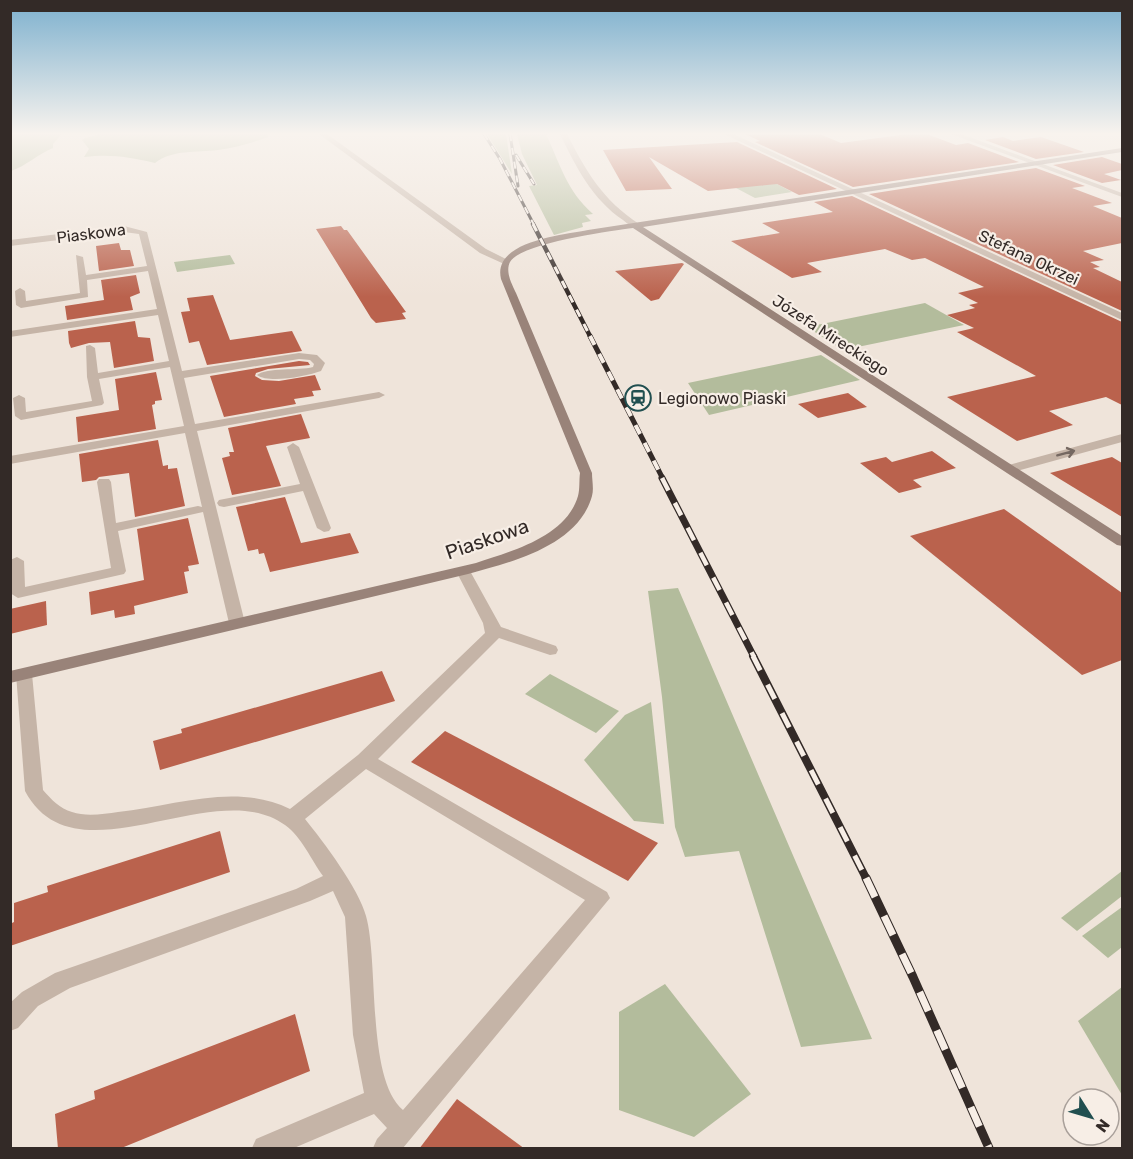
<svg xmlns="http://www.w3.org/2000/svg" width="1133" height="1159" font-family="Rubik,sans-serif">
  <style>
    .green { fill: #b3bc9c }
    .building { fill: #ba624d }
    .lines { fill: none; stroke-linecap: round; stroke-linejoin: round }
    .street { fill: #c5b4a7; fill-rule: evenodd }
    .secondary { fill: #998379; fill-rule: evenodd }
    .rail-far5-casing { stroke: #332a27; stroke-width: 3 }
    .rail-far4-casing { stroke: #332a27; stroke-width: 4.5 }
    .rail-far3-casing { stroke: #332a27; stroke-width: 5 }
    .rail-far2-casing { stroke: #332a27; stroke-width: 7 }
    .rail-far1-casing { stroke: #332a27; stroke-width: 8 }
    .rail-casing { stroke: #332a27; stroke-width: 9 }
    .rail-far5 { stroke: #f7eee6; stroke-width: 2; stroke-dasharray: 7; stroke-linecap: butt }
    .rail-far4 { stroke: #f7eee6; stroke-width: 3; stroke-dasharray: 8; stroke-linecap: butt }
    .rail-far3 { stroke: #f7eee6; stroke-width: 4; stroke-dasharray: 10; stroke-linecap: butt }
    .rail-far2 { stroke: #f7eee6; stroke-width: 4.5; stroke-dasharray: 14; stroke-linecap: butt }
    .rail-far1 { stroke: #f7eee6; stroke-width: 5; stroke-dasharray: 16; stroke-linecap: butt }
    .rail { stroke: #f7eee6; stroke-width: 7; stroke-dasharray: 21; stroke-linecap: butt }
    .oneway { stroke: #756861 }
    .labels { text-anchor: middle; stroke-width: 4.5; stroke-linejoin: round; paint-order: stroke }
    .far-street-label { font-size: 16px; fill: #332a27; stroke: #f7eee6 }
    .far-poi-label { font-size: 16px; fill: #332a27; stroke: #f7eee6; text-anchor: start }
    .street-label { font-size: 20px; fill: #332a27; stroke: #f7eee6 }
  </style>
  <rect width="100%" height="100%" fill="#efe4da"/>
  <g class="green">
    <path d="M11,134H60L61,135L53,144V148C38,154 26,166 11,171Z"/>
    <path d="M101,134H267L268,137C252,143 235,148 218,150C196,153 173,149 155,163C128,157 112,154 84,157L89,149L82,140L85,138Z"/>
    <polygon points="487,134 506,134 512,174"/>
    <path d="M517,134H546C561,166 566,190 593,214L585,215L591,221L582,223L583,227L554,235L529,186L537,185L522,154Z"/>
    <polygon points="698,168 775,183 792,192 755,198"/>
    <polygon points="230,255 235,264 177,272 174,262"/>
    <polygon points="925,303 964,325 843,350 807,327"/>
    <polygon points="821,355 860,380 709,415 688,383"/>
    <polygon points="678,588 872,1039 801,1047 739,851 685,857 675,827 662,697 648,591"/>
    <polygon points="550,674 619,711 596,733 525,694"/>
    <polygon points="651,702 664,824 634,821 584,760 625,715"/>
    <polygon points="1122,871 1122,896 1077,931 1061,918"/>
    <polygon points="1122,907 1122,947 1108,958 1082,936"/>
    <polygon points="665,984 751,1094 694,1137 619,1110 619,1012"/>
    <polygon points="1122,987 1122,1095 1078,1021"/>
  </g>
  <g class="building">
    <polygon points="745,134 820,134 841,143 908,134 927,134 956,145 968,143 1019,162 853,187 755,142 760,141"/>
    <polygon points="1003,137 1013,141 1041,137 1084,152 1036,159 985,140"/>
    <polygon points="737,142 837,189 799,195 777,184 708,191 649,157 672,189 626,191 603,150"/>
    <polygon points="1102,157 1122,164 1122,170 1104,174 1121,180 1102,183 1053,165"/>
    <polygon points="1036,168 1085,186 1072,188 1112,203 1093,206 1122,218 1122,243 1083,251 1104,260 1090,262 1100,267 1093,268 1122,282 1122,311 869,194"/>
    <polygon points="852,196 1122,322 1122,405 1106,397 1049,411 1073,425 1017,441 947,397 1036,376 957,332 974,328 947,315 975,308 969,305 978,303 958,293 984,287 925,258 912,260 885,249 807,263 822,272 792,278 731,241 780,233 762,223 833,212 814,202"/>
    <polygon points="341,226 344,230 347,230 406,312 402,313 406,319 376,323 371,318 316,229"/>
    <polygon points="119,243 121,250 130,250 134,266 99,271 96,246"/>
    <polygon points="682,263 684,264 659,299 651,301 615,271"/>
    <polygon points="136,275 140,293 130,297 133,310 67,320 65,306 104,300 101,280"/>
    <polygon points="213,295 230,340 292,331 302,351 207,365 199,341 189,343 181,312 190,311 187,298"/>
    <polygon points="135,321 138,337 150,338 154,361 114,368 110,342 89,343 71,348 69,343 68,331"/>
    <polygon points="299,361 308,362 310,365 268,369 256,373 255,376 262,380 279,381 315,375 321,390 312,391 314,396 294,399 296,404 224,417 210,376"/>
    <polygon points="156,372 162,400 155,401 155,404 152,405 156,429 78,442 76,417 119,410 115,379"/>
    <polygon points="848,393 867,407 818,418 798,404"/>
    <polygon points="301,414 310,438 266,446 281,486 232,495 222,458 230,456 229,452 234,452 228,428"/>
    <polygon points="158,440 163,466 168,465 168,469 177,468 185,506 135,517 129,473 99,477 96,480 82,482 79,454"/>
    <polygon points="932,451 956,468 913,480 922,487 899,493 860,463 886,457 892,462"/>
    <polygon points="1112,457 1122,463 1122,517 1050,473"/>
    <polygon points="285,497 301,543 350,533 359,553 270,572 264,553 259,554 258,549 248,551 236,507"/>
    <polygon points="1004,509 1122,593 1122,660 1082,675 910,536"/>
    <polygon points="188,518 199,564 188,566 189,571 184,572 188,593 134,606 135,614 115,618 114,610 91,615 89,592 144,580 137,529"/>
    <polygon points="46,601 47,625 10,634 10,609"/>
    <polygon points="382,671 395,701 160,770 153,741 182,733 181,729"/>
    <polygon points="445,731 554,788 658,843 628,881 411,762"/>
    <polygon points="220,831 230,872 10,946 10,924 14,922 14,903 48,892 47,886"/>
    <polygon points="295,1014 310,1071 119,1149 58,1149 55,1114 95,1099 94,1091"/>
    <polygon points="457,1099 525,1149 419,1149"/>
  </g>
  <g class="lines">
    <g class="street">
      <polygon points="319,134 327,134 486,249 510,261 502,263 480,253"/>
      <path d="M560,134H567C587,173 602,199 639,224V228C632,228 628,224 623,220C592,199 576,167 560,134Z"/>
      <polygon points="724,134 733,134 1122,313 1122,320"/>
      <polygon points="951,134 961,134 1122,193 1122,197"/>
      <path d="M124,226L147,232L182,371L299,353L317,355L325,363L321,371C307,376 269,384 257,375C267,367 298,371 313,367L314,364L310,360L299,359L184,378L195,424L379,392L385,395L379,398L197,431L245,623L243,627H231L229,623L203,512L118,531L126,571L124,574L18,598L10,593V560L17,557L24,561L25,587L111,568L97,482L99,479H109L111,482L116,523L198,506L202,507L185,433L10,464V456L184,426L170,367L99,379L104,403L102,405L21,420L15,416L13,398L19,395L25,398L26,412L92,401L87,377L86,346L90,345L95,348L98,373L169,361L158,315L10,337V331L157,309L148,271L87,280L88,297L21,308L16,305L15,291L20,288L25,291L26,301L80,293L76,255L83,257L86,275L147,266L139,234L124,232L10,246V240Z"/>
      <polygon points="1122,434 1122,442 1010,473 1004,469 1005,466"/>
      <polygon points="293,443 299,447 331,528 329,531 324,532 317,528 303,491 224,507 219,506 217,503 219,500 300,484 287,447"/>
      <path d="M463,567L470,571L501,627L556,646L558,650L556,654L550,655L499,638L378,759L607,892L610,898L403,1148H373L377,1139L387,1128L374,1114L294,1148H252L256,1139L364,1093L353,1035L345,917L333,891L310,901L70,988L38,1006L18,1028L10,1031V1003L22,992L55,973L296,889L323,876C312,861 301,836 285,825C214,773 75,885 25,791L16,674L18,670H30L32,674L43,790C51,799 60,809 72,812C86,817 104,814 118,812C174,806 236,782 290,809L358,755L485,633L483,623L456,571ZM366,769L585,900L403,1110C366,1079 379,962 366,916C359,889 323,841 305,819Z"/>
    </g>
    <path class="secondary" d="M1122,148V152L643,227L1122,536V546L1117,545L633,228C611,231 520,243 510,262C505,272 512,284 516,293L592,473C592,480 594,489 592,496C578,546 512,562 468,574L10,683V671L476,563C512,551 566,537 578,496C580,489 579,480 580,473L501,279C492,241 563,235 588,230Z"/>
    <g class="rail-far5-casing">
      <g id="rail-far5">
        <polyline points="484,134 500,159 534,225"/>
        <polyline points="510,134 518,186"/>
        <polyline points="516,155 534,184"/>
      </g>
    </g>
    <g class="rail-far4-casing">
      <polyline id="rail-far4" points="533,224 591,338"/>
    </g>
    <g class="rail-far3-casing">
      <polyline id="rail-far3" points="590,336 663,479"/>
    </g>
    <g class="rail-far2-casing">
      <polyline id="rail-far2" points="662,478 754,657"/>
    </g>
    <g class="rail-far1-casing">
      <polyline id="rail-far1" points="753,656 867,880"/>
    </g>
    <g class="rail-casing">
      <polyline id="rail" points="866,878 913,977 989,1148"/>
    </g>
    <use href="#rail-far5" class="rail-far5"/>
    <use href="#rail-far4" class="rail-far4"/>
    <use href="#rail-far3" class="rail-far3"/>
    <use href="#rail-far2" class="rail-far2"/>
    <use href="#rail-far1" class="rail-far1"/>
    <use href="#rail" class="rail"/>
  </g>
  <defs><path id="oneway-shaft" d="M-6 0H5M1.5-3L5.5 0L1.5 3" fill="none" stroke-width="1.6" stroke-linecap="round" stroke-linejoin="round" transform="scale(1.5)"/></defs>
  <use class="oneway" href="#oneway-shaft" transform="translate(1066 453) rotate(-15)"/>
  <linearGradient id="sky" x2="0" y2="1"><stop stop-color="#7db0ce"/><stop offset="0.45" stop-color="#f8f3ee"/><stop offset="1" stop-color="#f8f3ee" stop-opacity="0"/></linearGradient>
  <rect width="1133" height="297" fill="url(#sky)"/>
  <defs>
    <g id="station-ring" transform="scale(1.35)"><circle r="9.5" fill="#f7eee6" stroke="#214f50" stroke-width="1.5"/><path d="M-3-6H3Q5-6 5-4V2Q5 4 3 4L4.5 6H3L1.5 4h-3L-3 6H-4.5L-3 4Q-5 4-5 2V-4Q-5-6-3-6ZM-3.5-4v3h7v-3ZM-3.5 1v1.5H-2V1ZM2 1v1.5H3.5V1Z" fill="#214f50"/></g>
  </defs>
  <g fill-rule="evenodd">
    <use href="#station-ring" x="638" y="398"/>
  </g>
  <g class="labels">
    <g class="far-street-label">
      <text transform="translate(91 233) rotate(-7)" y="6">Piaskowa</text>
      <text transform="translate(1029 257) rotate(25)" y="6">Stefana Okrzei</text>
      <text transform="translate(831 335) rotate(33)" y="6">Józefa Mireckiego</text>
    </g>
    <g class="far-poi-label">
      <text x="658" y="404">Legionowo Piaski</text>
    </g>
    <g class="street-label">
      <text transform="translate(487 539) rotate(-19)" y="7">Piaskowa</text>
    </g>
  </g>
  <rect width="1133" height="1159" fill="none" stroke="#332a27" stroke-width="24"/>
  <g transform="translate(1091 1117) rotate(127)"><circle r="28" fill="#f7eee6" stroke="#a9a09a" stroke-width="1.5"/>
  <path d="M0-4.5L10 22L0 15L-10 22Z" fill="#214f50"/>
  <text y="-9" font-size="16" font-weight="bold" text-anchor="middle" fill="#332a27">N</text>
  </g>
</svg>
